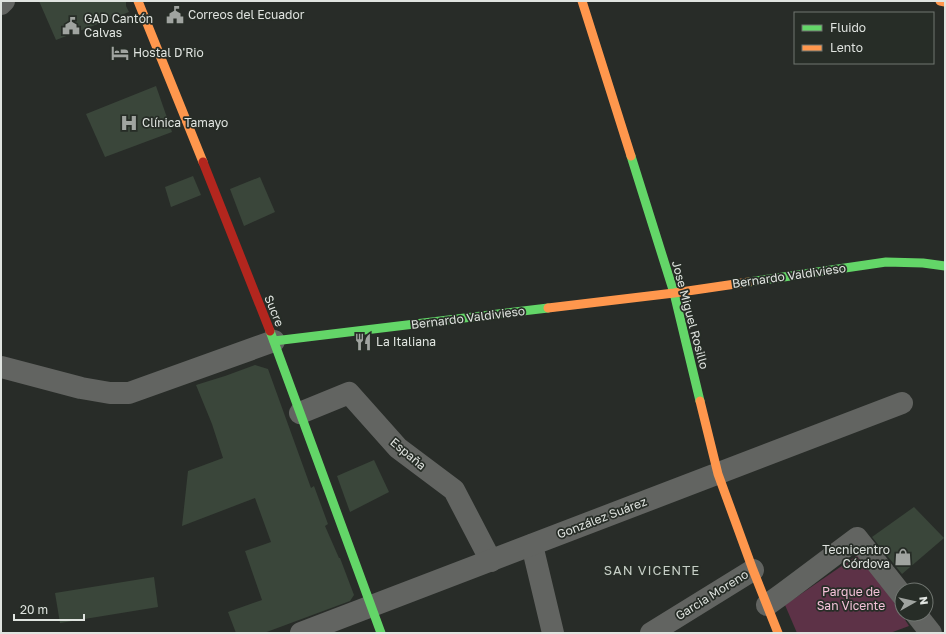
<svg xmlns="http://www.w3.org/2000/svg" width="946" height="634" font-family="'Golos Text',sans-serif">
  <style>
    .green { fill: #5d3247 }
    .building { fill: #3a463a }
    .lines { fill: none; stroke-linecap: round; stroke-linejoin: round }
    .street { stroke: #626461; stroke-width: 22 }
    .fast { stroke: #63d668; stroke-width: 9 }
    .slow { stroke: #ff974d; stroke-width: 9 }
    .jam { stroke: #b3261e; stroke-width: 9 }
    .labels { text-anchor: middle; stroke-width: 3.5; stroke-linejoin: round; paint-order: stroke }
    .poi-label { font-size: 12px; fill: #e0e4e0; stroke: #272d27; text-anchor: start }
    .street-label { font-size: 12px; fill: #e0e4e0; stroke: #272d27 }
    .park-label { font-size: 12px; fill: #f4c2d9; stroke: #272d27 }
    .neighbourhood-label { font-size: 13px; letter-spacing: 1px; fill: #c6cec6; stroke: #272d27 }
  </style>
  <rect width="100%" height="100%" fill="#282c28"/>
  <polygon class="green" points="862,552 909,626 890,633 797,633 785,605"/>
  <g class="building">
    <polygon points="39,1 126,1 126,6 129,12 56,40"/>
    <polygon points="156,86 172,132 105,157 86,114"/>
    <polygon points="193,176 201,195 171,207 165,187"/>
    <polygon points="260,177 275,212 244,226 230,189"/>
    <polygon points="255,365 268,369 311,488 314,486 328,524 325,526 339,558 340,558 354,595 350,601 264,633 236,633 228,612 262,600 245,551 271,542 255,498 182,526 188,471 223,458 212,424 196,385 225,376"/>
    <polygon points="374,460 389,492 350,512 337,476"/>
    <polygon points="914,507 944,538 902,574 872,537"/>
    <polygon points="154,577 158,607 60,623 55,593"/>
  </g>
  <g class="lines">
    <g class="street">
      <polyline points="1,4 4,1"/>
      <polyline points="1,367 81,388 110,393 129,393 274,341"/>
      <polyline points="300,413 349,393 398,448 454,490 491,561"/>
      <polyline points="532,545 553,633"/>
      <polyline points="767,605 785,592 857,538 902,595"/>
      <polyline points="916,614 931,633"/>
      <polyline points="301,633 902,403"/>
      <polyline points="651,633 753,570"/>
    </g>
    <g class="fast">
      <polyline points="631,156 674,293 700,401"/>
      <polyline points="749,282 886,262 923,263 945,266"/>
      <polyline points="270,331 381,633"/>
      <polyline points="274,341 548,308"/>
    </g>
    <g class="slow">
      <polyline points="138,1 203,162"/>
      <polyline points="582,1 631,156"/>
      <polyline points="940,1 945,2"/>
      <polyline points="548,308 674,293 749,282"/>
      <polyline points="700,401 718,474 753,570 778,633"/>
    </g>
    <polyline class="jam" points="203,162 270,331"/>
  </g>
  <defs>
    <g id="civic-bare" transform="scale(1.38)"><path d="M-.6-6.5H3V-4.5H.6V-3L4-1V1h2V6H-6V1h2V-1L-.6-3ZM-1.2 2.5V6h2.4V2.5Z" fill="#a0a4a0" stroke="#272d27" stroke-width="2.5" paint-order="stroke"/></g>
    <g id="hotel-bare" transform="scale(1.38)"><path d="M-6-4.5h1.5V1H6V5H4.5V3h-9V5H-6ZM-4 0a1.8 1.8 0 1 1 3.6 0ZM.5 0V-2.5h3Q6-2.5 6 0Z" fill="#a0a4a0" stroke="#272d27" stroke-width="2.5" paint-order="stroke"/></g>
    <g id="hospital-bare" transform="scale(1.38)"><path d="M-5-5h3v3.5h4V-5h3V5h-3V1.5h-4V5h-3Z" fill="#a0a4a0" stroke="#272d27" stroke-width="2.5" paint-order="stroke"/></g>
    <g id="restaurant-bare" transform="scale(1.38)"><path d="M-5-6h1v4h1v-4h1v4h1v-4h1v5L-1.5 .5V6h-2V.5L-5-1ZM5-6V6H3V1.5H1.5Q1.5-4 5-6Z" fill="#a0a4a0" stroke="#272d27" stroke-width="2.5" paint-order="stroke"/></g>
    <g id="shop-bare" transform="scale(1.38)"><path d="M-5-2.5h2.3a2.7 3.5 0 0 1 5.4 0H5L5.5 6h-11ZM-1.5-2.5h3a1.5 2.3 0 0 0-3 0Z" fill="#a0a4a0" stroke="#272d27" stroke-width="2.5" paint-order="stroke"/></g>
  </defs>
  <g fill-rule="evenodd">
    <use href="#civic-bare" x="175" y="15"/>
    <use href="#civic-bare" x="71" y="26"/>
    <use href="#hotel-bare" x="120" y="53"/>
    <use href="#hospital-bare" x="129" y="123"/>
    <use href="#restaurant-bare" x="363" y="342"/>
    <use href="#shop-bare" x="903" y="557"/>
  </g>
  <g class="labels">
    <g class="poi-label">
      <text x="188" y="19">Correos del Ecuador</text>
      <text x="84" y="23">GAD Cantón<tspan x="84" dy="14">Calvas</tspan></text>
      <text x="133" y="57">Hostal D'Rio</text>
      <text x="142" y="127">Clínica Tamayo</text>
      <text x="376" y="346">La Italiana</text>
      <text x="890" y="554" text-anchor="end">Tecnicentro<tspan x="890" dy="14">Córdova</tspan></text>
    </g>
    <g class="street-label">
      <text transform="translate(789 276) rotate(-8)" y="4">Bernardo Valdivieso</text>
      <text transform="translate(274 311) rotate(68)" y="4">Sucre</text>
      <text transform="translate(690 315) rotate(75)" y="4">Jose Miguel Rosillo</text>
      <text transform="translate(468 318) rotate(-7)" y="4">Bernardo Valdivieso</text>
      <text transform="translate(408 454) rotate(40)" y="4">España</text>
      <text transform="translate(602 518) rotate(-21)" y="4">González Suárez</text>
      <text transform="translate(712 595) rotate(-32)" y="4">Garcia Moreno</text>
    </g>
    <g class="park-label">
      <text x="851" y="596">Parque de<tspan x="851" dy="14">San Vicente</tspan></text>
    </g>
    <g class="neighbourhood-label">
      <text x="652" y="575">SAN VICENTE</text>
    </g>
  </g>
  <rect width="946" height="634" fill="none" stroke="#e0e4e0" stroke-width="4"/>
  <rect x="794" y="12" width="140" height="52" fill="#272d27" stroke="#717671"/>
  <rect x="802" y="25" width="20" height="6" fill="#63d668" stroke="#717671"/>
  <text x="830" y="32" font-size="12" fill="#e0e4e0">Fluido</text>
  <rect x="802" y="45" width="20" height="6" fill="#ff974d" stroke="#717671"/>
  <text x="830" y="52" font-size="12" fill="#e0e4e0">Lento</text>
  <g transform="translate(914 602) rotate(82)"><circle r="19" fill="#272d27" stroke="#717671"/>
  <path d="M0-3L7 15L0 10L-7 15Z" fill="#a0a4a0"/>
  <text y="-6" font-size="11" font-weight="bold" text-anchor="middle" fill="#e0e4e0">N</text>
  </g>
  <path d="M14 614v6h70v-6" fill="none" stroke="#e0e4e0" stroke-width="2"/>
  <text x="20" y="614" font-size="12" fill="#e0e4e0" stroke="#272d27" stroke-width="3" paint-order="stroke">20 m</text>
</svg>
